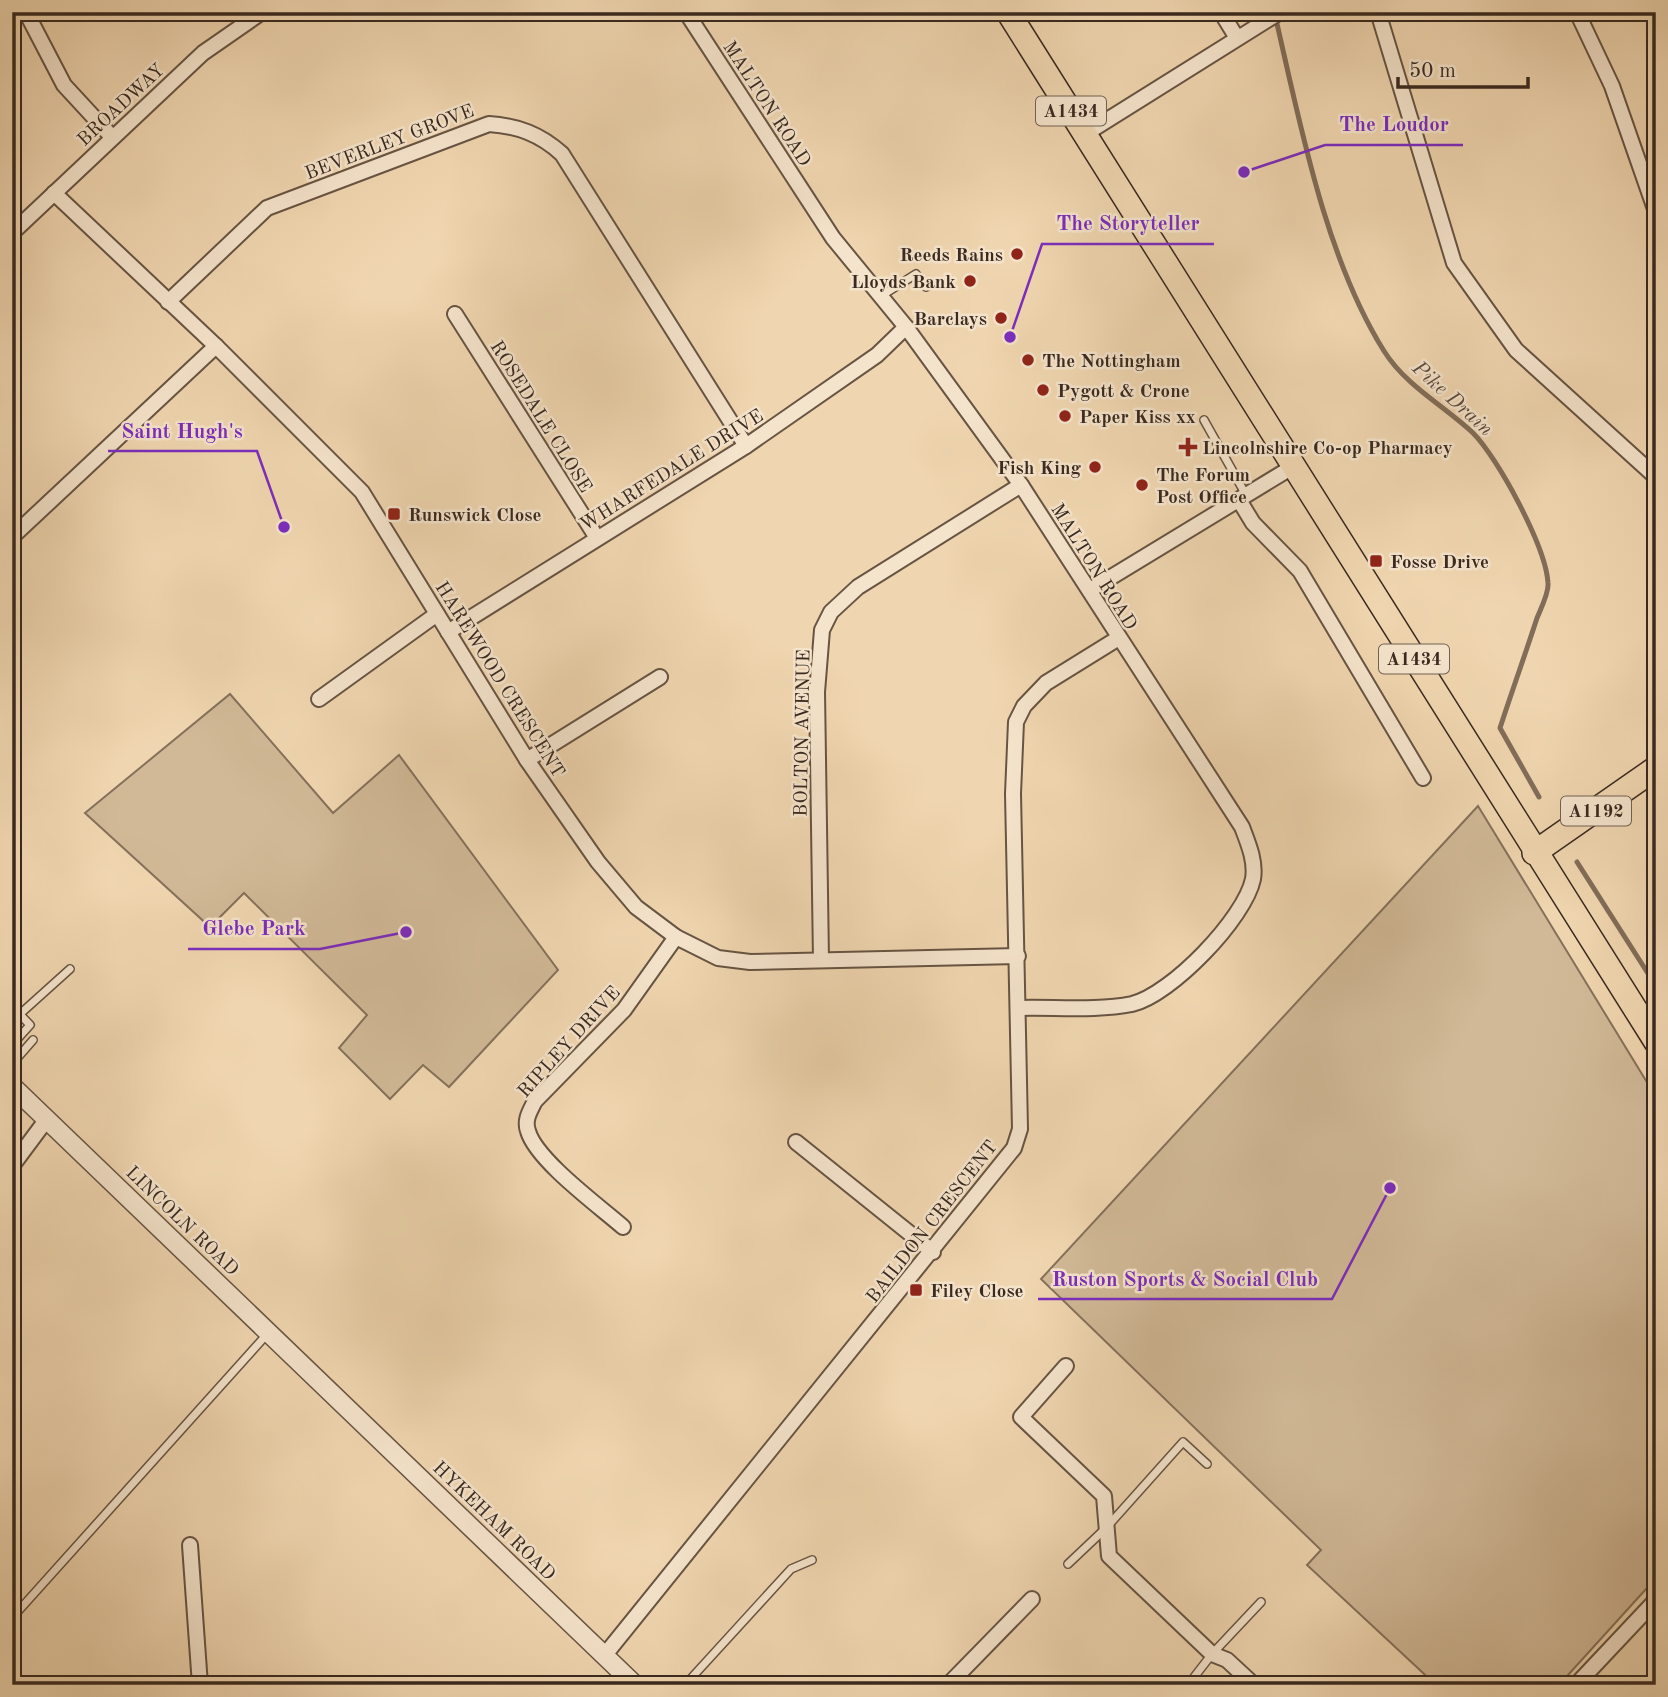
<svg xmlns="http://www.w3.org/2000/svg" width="1668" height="1697" font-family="'Old Standard TT',serif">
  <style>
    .green { fill: #d1b997; stroke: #85715b; stroke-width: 2 }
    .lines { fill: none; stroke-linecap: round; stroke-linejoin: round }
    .stream { stroke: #826d59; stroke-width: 5 }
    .service-casing { stroke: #675443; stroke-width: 10 }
    .minor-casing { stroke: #675443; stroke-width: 18 }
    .tertiary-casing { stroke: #675443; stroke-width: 21 }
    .primary-casing { stroke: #39291f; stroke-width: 26 }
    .service { stroke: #f5e4cc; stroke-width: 7 }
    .minor { stroke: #f5e4cc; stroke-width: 14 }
    .tertiary { stroke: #f5e4cc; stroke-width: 18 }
    .primary { stroke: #f0d6b0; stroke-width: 23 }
    .poi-dot { fill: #8f2418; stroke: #f5e4cc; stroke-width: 2.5 }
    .labels { text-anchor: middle; stroke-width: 5; stroke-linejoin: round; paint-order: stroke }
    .shield { fill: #f5e4cc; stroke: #716153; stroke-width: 2 }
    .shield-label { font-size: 18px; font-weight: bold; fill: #39291f }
    .street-label { font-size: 19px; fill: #39291f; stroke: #f5e4cc }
    .poi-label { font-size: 19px; font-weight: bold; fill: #39291f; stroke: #f5e4cc; text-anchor: start }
    .water-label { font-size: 21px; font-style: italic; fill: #5d4b3c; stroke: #f5e4cc }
    .leader { fill: none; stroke: #7b2cbf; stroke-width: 2.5 }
    .callout-dot { fill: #7b2cbf; stroke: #f5e4cc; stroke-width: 2.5 }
    .callout-label { font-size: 21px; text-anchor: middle; font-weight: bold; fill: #7b2cbf; stroke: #f5e4cc; stroke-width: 5; stroke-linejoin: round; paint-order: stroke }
  </style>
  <rect width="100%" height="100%" fill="#f0d6b0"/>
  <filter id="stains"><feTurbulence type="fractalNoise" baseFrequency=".00286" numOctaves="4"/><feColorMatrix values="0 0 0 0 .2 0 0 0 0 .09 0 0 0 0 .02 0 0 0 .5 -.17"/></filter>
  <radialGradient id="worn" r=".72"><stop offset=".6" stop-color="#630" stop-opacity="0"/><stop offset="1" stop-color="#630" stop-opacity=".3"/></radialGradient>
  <g class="green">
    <polygon points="230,694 333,813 399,755 558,970 449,1087 423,1065 390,1099 339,1048 367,1015 244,893 210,927 85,813"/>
    <polygon points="1478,806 1656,1097 1656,1578 1559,1685 1436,1685 1307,1565 1321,1550 1041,1279"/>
  </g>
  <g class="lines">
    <g class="stream">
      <path d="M1275,15C1300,123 1325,257 1384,351C1406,386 1443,405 1473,433C1498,458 1546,547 1548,583C1549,593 1541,608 1537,618C1525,655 1512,691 1500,728L1539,797"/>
      <polyline points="1577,862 1656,986"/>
    </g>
    <g class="service-casing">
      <g id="service">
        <polyline points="881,296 916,274 926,287"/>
        <polyline points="1204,420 1246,495"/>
        <polyline points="12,1006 30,1025 12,1045"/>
        <polyline points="20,1014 70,969"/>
        <polyline points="12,1064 33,1040"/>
        <polyline points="1068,1564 1106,1528 1183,1442 1207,1464"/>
        <polyline points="12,1618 269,1332"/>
        <polyline points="685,1685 791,1569 812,1560"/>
        <polyline points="1188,1685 1212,1654 1261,1602"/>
      </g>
    </g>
    <g class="minor-casing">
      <g id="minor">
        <polyline points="26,12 64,85 112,137"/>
        <path d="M686,12L833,238L906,327L1021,485L1242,827C1248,843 1256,861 1253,879C1245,918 1171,995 1132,1004C1097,1011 1055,1007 1019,1008"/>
        <polyline points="1221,12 1237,38"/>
        <polyline points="1378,12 1454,263 1516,350 1656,477"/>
        <polyline points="1577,12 1612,86 1656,212"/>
        <polyline points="1085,134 1280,12"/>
        <polyline points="54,193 216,346 362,492 527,760 598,862 636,907 676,937 718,958 750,962 1018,956"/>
        <polyline points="12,233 203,53 262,12"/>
        <path d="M168,302L267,208L489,124C518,126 540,134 562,154L746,446"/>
        <polyline points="455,314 597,538"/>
        <polyline points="1239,500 1253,523 1300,571 1423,778"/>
        <polyline points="12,537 216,346"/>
        <polyline points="1090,590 1294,466"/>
        <polyline points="448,632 746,446 877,355 906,327"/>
        <polyline points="319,699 437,614"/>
        <polyline points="527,760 660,677"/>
        <polyline points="821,960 817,692 822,630 831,612 858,587 1021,485"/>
        <polyline points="796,1142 933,1252"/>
        <polyline points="12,1166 47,1119"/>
        <path d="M623,1227C599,1206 536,1160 528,1131C524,1120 530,1111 535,1101L624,1010L676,937"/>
        <polyline points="1066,1366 1021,1417 1104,1496 1109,1556 1212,1654 1227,1660 1254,1685"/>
        <polyline points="190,1545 200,1685"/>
        <polyline points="604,1656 1014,1148 1020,1129 1013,794 1016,722 1024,706 1046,683 1117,639"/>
        <polyline points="948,1685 1032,1599"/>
        <polyline points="1576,1685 1656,1600"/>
      </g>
    </g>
    <g class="tertiary-casing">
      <polyline id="tertiary" points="12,1086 635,1685"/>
    </g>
    <g class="primary-casing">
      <g id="primary">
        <polyline points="1008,12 1656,1042"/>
        <polyline points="1534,853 1656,768"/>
      </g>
    </g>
    <use href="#service" class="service"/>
    <use href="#minor" class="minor"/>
    <use href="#tertiary" class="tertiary"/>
    <use href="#primary" class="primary"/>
  </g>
  <g class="poi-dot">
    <circle cx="1017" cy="254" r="7"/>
    <circle cx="970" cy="281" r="7"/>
    <circle cx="1001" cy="318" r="7"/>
    <circle cx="1028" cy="360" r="7"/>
    <circle cx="1043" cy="390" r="7"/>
    <circle cx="1065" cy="416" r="7"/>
    <path d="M1184.5 436.5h7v7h7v7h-7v7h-7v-7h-7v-7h7z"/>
    <circle cx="1095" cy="467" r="7"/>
    <circle cx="1142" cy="485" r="7"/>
    <rect x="387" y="507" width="14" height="14" rx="3.5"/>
    <rect x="1369" y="554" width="14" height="14" rx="3.5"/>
    <rect x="909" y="1283" width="14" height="14" rx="3.5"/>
  </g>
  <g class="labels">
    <g class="shield">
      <rect x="1036" y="96.5" width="70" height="29" rx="5"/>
      <rect x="1379" y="644.5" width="70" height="29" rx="5"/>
      <rect x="1561" y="796.5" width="70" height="29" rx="5"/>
    </g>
    <g class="shield-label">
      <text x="1071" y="117">A1434</text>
      <text x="1414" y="665">A1434</text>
      <text x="1596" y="817">A1192</text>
    </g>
    <g class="street-label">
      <text transform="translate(768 103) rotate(57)" y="7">MALTON ROAD</text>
      <text transform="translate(120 104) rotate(-43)" y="7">BROADWAY</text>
      <text transform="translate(389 141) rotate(-21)" y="7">BEVERLEY GROVE</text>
      <text transform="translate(542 416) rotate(58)" y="7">ROSEDALE CLOSE</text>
      <text transform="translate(671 469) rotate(-32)" y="7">WHARFEDALE DRIVE</text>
      <text transform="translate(1095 566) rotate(58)" y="7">MALTON ROAD</text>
      <text transform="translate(501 679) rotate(58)" y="7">HAREWOOD CRESCENT</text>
      <text transform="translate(801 733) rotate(-89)" y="7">BOLTON AVENUE</text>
      <text transform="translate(568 1041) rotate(-48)" y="7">RIPLEY DRIVE</text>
      <text transform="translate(183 1220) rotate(44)" y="7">LINCOLN ROAD</text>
      <text transform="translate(931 1221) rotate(-52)" y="7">BAILDON CRESCENT</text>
      <text transform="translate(495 1520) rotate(44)" y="7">HYKEHAM ROAD</text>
    </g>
    <g class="poi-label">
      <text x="1003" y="261" text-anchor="end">Reeds Rains</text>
      <text x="956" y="288" text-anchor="end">Lloyds Bank</text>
      <text x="987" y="325" text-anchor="end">Barclays</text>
      <text x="1042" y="367">The Nottingham</text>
      <text x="1057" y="397">Pygott &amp; Crone</text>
      <text x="1079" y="423">Paper Kiss xx</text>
      <text x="1202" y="454">Lincolnshire Co-op Pharmacy</text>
      <text x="1081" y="474" text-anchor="end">Fish King</text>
      <text x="1156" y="481">The Forum<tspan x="1156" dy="22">Post Office</tspan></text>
      <text x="408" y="521">Runswick Close</text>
      <text x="1390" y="568">Fosse Drive</text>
      <text x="930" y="1297">Filey Close</text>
    </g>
    <g class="water-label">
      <text transform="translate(1453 398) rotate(42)" y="7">Pike Drain</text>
    </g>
  </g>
  <path class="leader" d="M1244 172L1325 145H1463M1010 337L1042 244H1214M284 527L257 451H108M406 932L320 949H188M1390 1188L1332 1299H1038"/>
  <g class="callout-dot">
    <circle cx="1244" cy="172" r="7"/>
    <circle cx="1010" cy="337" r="7"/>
    <circle cx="284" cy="527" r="7"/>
    <circle cx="406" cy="932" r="7"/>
    <circle cx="1390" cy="1188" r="7"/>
  </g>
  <g class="callout-label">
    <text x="1394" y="131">The Loudor</text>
    <text x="1128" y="230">The Storyteller</text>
    <text x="182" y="438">Saint Hugh's</text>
    <text x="254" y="935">Glebe Park</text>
    <text x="1185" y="1286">Ruston Sports &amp; Social Club</text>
  </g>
  <rect width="1668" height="1697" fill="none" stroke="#f0d6b0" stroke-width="42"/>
  <rect x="14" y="14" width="1640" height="1669" fill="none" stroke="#39291f" stroke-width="3.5"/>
  <rect x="21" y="21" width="1626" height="1655" fill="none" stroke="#39291f" stroke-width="2"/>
  <path d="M1398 77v10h130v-10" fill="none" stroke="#39291f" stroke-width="3.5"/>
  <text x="1409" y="77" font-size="21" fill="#39291f" stroke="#f5e4cc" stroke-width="5" paint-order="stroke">50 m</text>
  <rect width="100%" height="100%" filter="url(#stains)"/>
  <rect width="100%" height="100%" fill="url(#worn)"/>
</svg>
